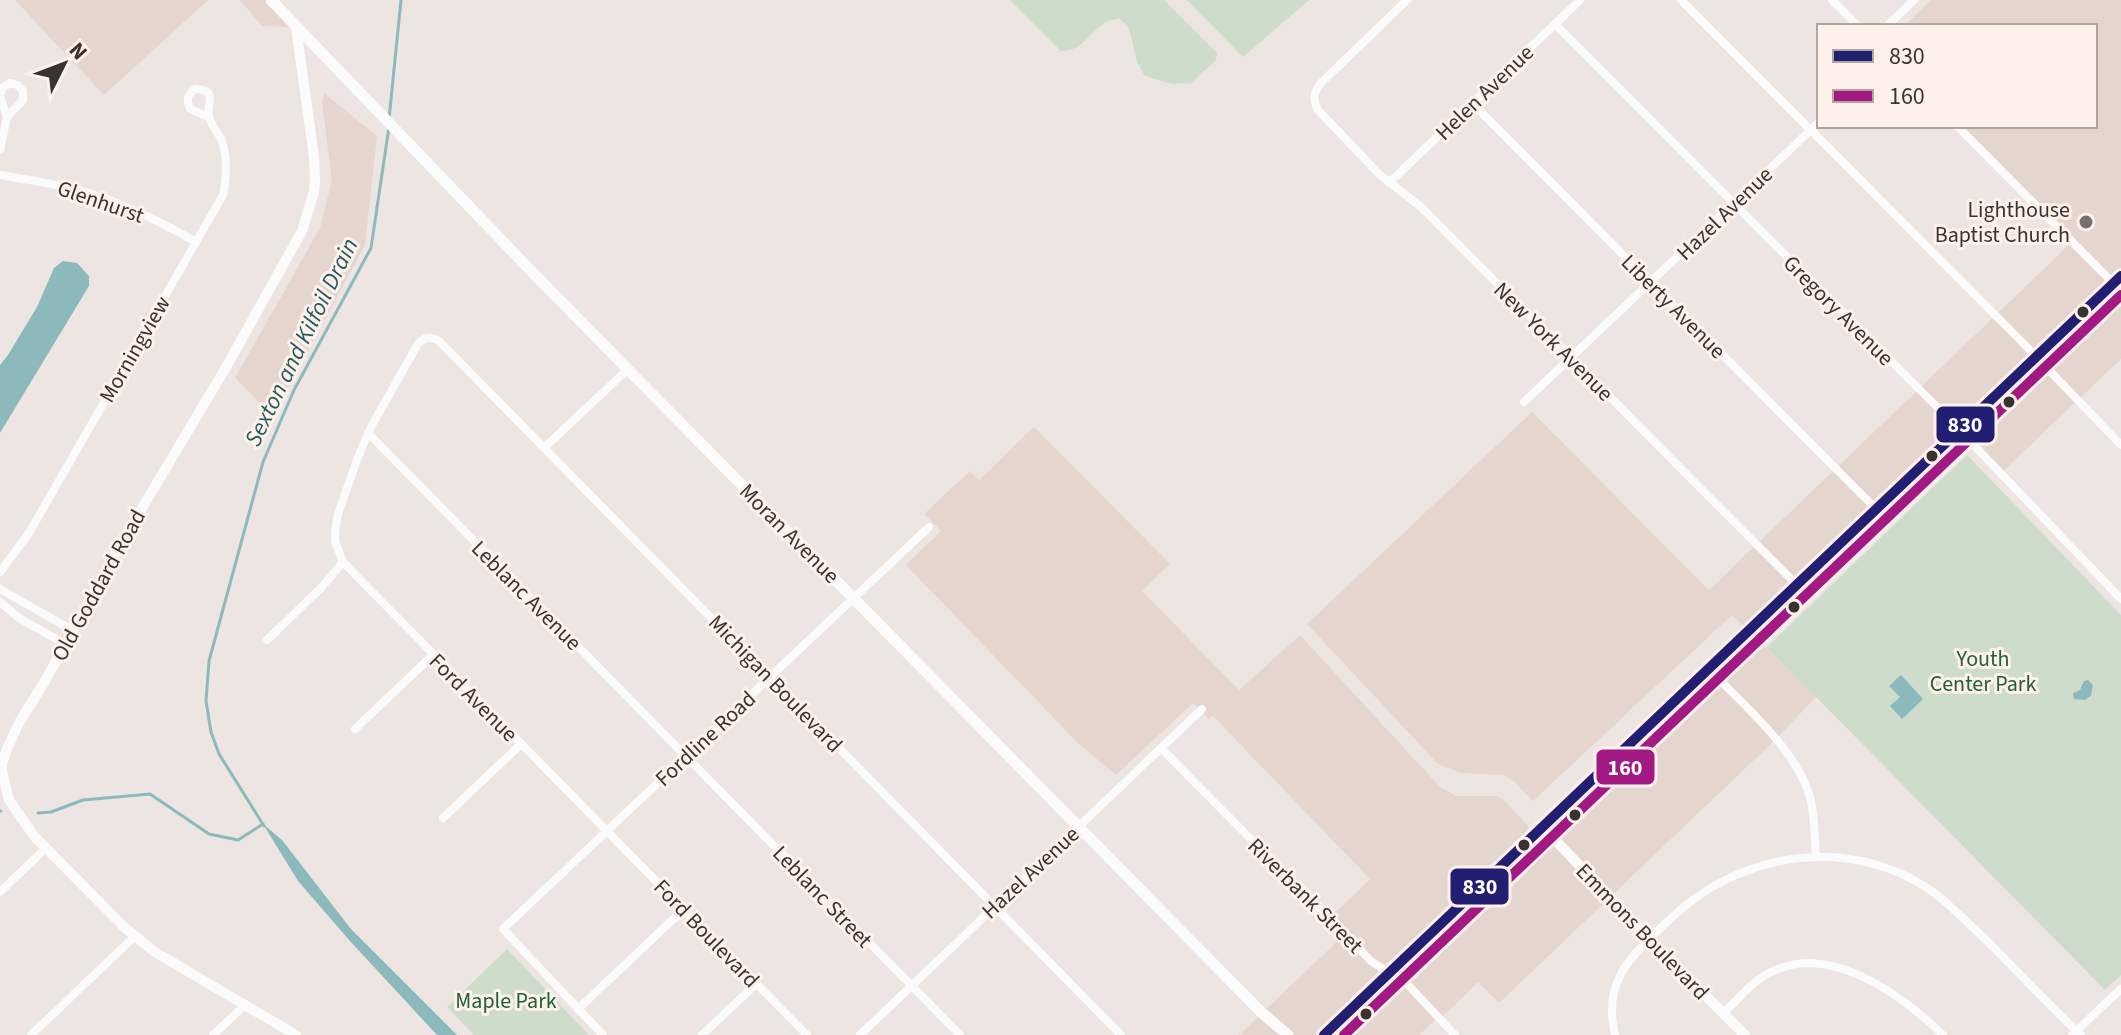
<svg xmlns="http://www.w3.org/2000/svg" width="2121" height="1035" font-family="'Source Sans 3',sans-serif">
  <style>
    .built { fill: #e4d5cf }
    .green { fill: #cddccb }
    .water { fill: #8cbabc }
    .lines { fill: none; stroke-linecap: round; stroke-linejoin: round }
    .stream { stroke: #8cbabc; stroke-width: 3 }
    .minor { stroke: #fcfbfb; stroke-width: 8 }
    .tertiary { stroke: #fcfbfb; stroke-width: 10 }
    .secondary { stroke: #fcfbfb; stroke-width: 11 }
    .primary { stroke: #fcfbfb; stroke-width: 12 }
    .bus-1-casing { stroke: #fef1eb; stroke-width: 16 }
    .bus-2-casing { stroke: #fef1eb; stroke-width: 16 }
    .bus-1 { stroke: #221e72; stroke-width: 10 }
    .bus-2 { stroke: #a31984; stroke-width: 10 }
    .poi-dot { fill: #77716f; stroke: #fef1eb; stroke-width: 3 }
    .bus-dot { fill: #383331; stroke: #fef1eb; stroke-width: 3 }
    .labels { text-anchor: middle; stroke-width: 6; stroke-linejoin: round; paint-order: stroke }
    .street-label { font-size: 22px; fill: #383331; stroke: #fef1eb }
    .poi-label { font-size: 22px; fill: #383331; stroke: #fef1eb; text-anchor: end }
    .park-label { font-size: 22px; fill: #1f6234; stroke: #fef1eb }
    .water-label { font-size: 24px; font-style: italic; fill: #205b5e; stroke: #fef1eb }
    .line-badge { stroke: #fef1eb; stroke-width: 3 }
    .badge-label { font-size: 22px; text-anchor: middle; font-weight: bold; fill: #fff }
  </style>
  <rect width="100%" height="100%" fill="#ede5e2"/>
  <g class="built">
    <polygon points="15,0 208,0 104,95"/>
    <polygon points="240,0 271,0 296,27 262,26"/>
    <polygon points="1931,0 2121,0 2121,359 2000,474 1959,431 1749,632 1816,697 1776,739 1499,1003 1478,982 1440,1019 1438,1017 1419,1035 1239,1035 1344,935 1329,919 1370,879 1213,716 1209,719 1193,703 1116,775 1079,744 906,565 941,531 924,514 970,471 979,480 1034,427 1170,564 1142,591 1239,690 1300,635 1439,786 1456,796 1497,796 1506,802 1535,834 1748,631 1732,615 1533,801 1514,781 1503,775 1461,773 1438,764 1307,624 1532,412 1709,590 2072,242 1957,126 2095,126 2095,26 1904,26"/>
    <polygon points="324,93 377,136 365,245 273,415 235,378 320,228 332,180 322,103"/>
  </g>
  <g class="green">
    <path d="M1010,0H1164L1217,53L1216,60L1191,83L1172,84L1145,76L1137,62L1129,28L1119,18C1112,20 1106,21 1100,26C1087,37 1080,51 1061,51Z"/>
    <polygon points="1187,0 1309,0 1243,57"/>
    <polygon points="1967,455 2121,615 2121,975 2105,990 1816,697 1766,648"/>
    <polygon points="507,949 589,1035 474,1035 447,1007"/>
  </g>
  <g class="water">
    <polygon points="63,261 77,263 89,276 89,286 0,433 0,365 8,355 37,307 54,268"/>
    <polygon points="1901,675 1923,699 1902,719 1890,706 1900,697 1889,686"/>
    <polygon points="2088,680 2093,685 2091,696 2085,700 2074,699 2073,693 2080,690 2084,681"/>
    <polygon points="263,824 282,840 351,929 457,1035 437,1035 350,941 298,881"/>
  </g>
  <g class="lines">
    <g class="stream">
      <polyline points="389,119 401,0"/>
      <polyline points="0,811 1,811"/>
      <polyline points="38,813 51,812 83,800 150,794 209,834 238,840 263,824"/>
      <polyline points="264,826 219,754 211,732 206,701 209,661 263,462 294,390 371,248 389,127"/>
    </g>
    <g class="minor">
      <path d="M1407,0L1321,83C1314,92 1312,99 1318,110L1379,174L1421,207L1797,585"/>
      <polyline points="1681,0 2022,342 2121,445"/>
      <polyline points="1832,0 1858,26"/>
      <polyline points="1555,24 1945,415 2121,599"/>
      <polyline points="1887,26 1914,0"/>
      <polyline points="0,96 3,87 10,83 18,85 23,91 23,100 7,117"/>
      <polyline points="0,96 7,117 0,150"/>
      <polyline points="1472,103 1876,509"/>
      <polyline points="1957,126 2121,291"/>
      <path d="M0,175C27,180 54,183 81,191C122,202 159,221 196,242"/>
      <polyline points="1389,183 1580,0"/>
      <polyline points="1524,402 1819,122"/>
      <polyline points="368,433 960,1035"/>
      <polyline points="544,448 628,369"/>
      <path d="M0,572L29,533L223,195C227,176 228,157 221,139C218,132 210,124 209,116C206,104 219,89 195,89C187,95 186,100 190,109L209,117"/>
      <polyline points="0,589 72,630"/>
      <polyline points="0,602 19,618 65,644"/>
      <polyline points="267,640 321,588 343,562"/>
      <path d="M1709,669C1744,706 1799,751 1811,801C1815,819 1814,838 1816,856"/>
      <polyline points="355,729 433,655"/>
      <polyline points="1161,748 1371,961 1409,986 1455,1035"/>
      <polyline points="443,818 521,744"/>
      <polyline points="0,892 46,848"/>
      <polyline points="578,1009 683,910"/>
      <path d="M1723,1013C1738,1000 1751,982 1769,973C1829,941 1902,995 1943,1035"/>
      <polyline points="31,1035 134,937"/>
      <polyline points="213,1035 245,1005"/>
      <polyline points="603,1035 503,929 929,527"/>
      <polyline points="702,1035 756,984"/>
      <path d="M807,1035L343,562L335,541V531L338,514L358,457L372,425L418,344C424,337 431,336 439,341L1121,1035"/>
      <polyline points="860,1035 1202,709"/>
      <path d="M1615,1035C1602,980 1631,957 1667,922C1737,852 1849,833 1933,892C1954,908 1972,927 1991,945C2021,975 2050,1006 2081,1035"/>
      <polyline points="2072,1035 2121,989"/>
    </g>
    <g class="tertiary">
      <polyline points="296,27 314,157 315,180 314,192 302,231 225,369 123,540 45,681 19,723 7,749 2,763 2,772 9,800 34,836 125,928 155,952 296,1035"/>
      <polyline points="1543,827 1649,939 1745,1035"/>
    </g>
    <polyline class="secondary" points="271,0 535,275 1262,1013 1288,1035"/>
    <polyline class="primary" points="1324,1035 2121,276"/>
    <g class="bus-1-casing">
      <polyline id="bus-1" points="1324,1035 2121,276"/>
    </g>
    <g class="bus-2-casing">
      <polyline id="bus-2" points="1344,1035 2121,295"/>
    </g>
    <use href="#bus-1" class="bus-1"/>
    <use href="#bus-2" class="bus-2"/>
  </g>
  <circle class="poi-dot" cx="2086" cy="222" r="8"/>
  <g class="bus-dot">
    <circle cx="2083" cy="312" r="7"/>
    <circle cx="2009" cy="402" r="7"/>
    <circle cx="1932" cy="456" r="7"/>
    <circle cx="1794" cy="607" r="7"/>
    <circle cx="1575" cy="815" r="7"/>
    <circle cx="1524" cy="845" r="7"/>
    <circle cx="1366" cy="1014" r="7"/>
  </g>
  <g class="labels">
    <g class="street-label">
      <text transform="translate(1484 92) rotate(-44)" y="8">Helen Avenue</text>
      <text transform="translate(101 201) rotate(19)" y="8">Glenhurst</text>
      <text transform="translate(1724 213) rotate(-44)" y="8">Hazel Avenue</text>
      <text transform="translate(1674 306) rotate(45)" y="8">Liberty Avenue</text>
      <text transform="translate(1839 310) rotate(45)" y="8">Gregory Avenue</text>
      <text transform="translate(1554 341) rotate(45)" y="8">New York Avenue</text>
      <text transform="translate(134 349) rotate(-60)" y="8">Morningview</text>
      <text transform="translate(790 533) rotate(45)" y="8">Moran Avenue</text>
      <text transform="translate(98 585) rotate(-61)" y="8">Old Goddard Road</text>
      <text transform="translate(527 595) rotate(45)" y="8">Leblanc Avenue</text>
      <text transform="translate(776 683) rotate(46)" y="8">Michigan Boulevard</text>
      <text transform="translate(474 697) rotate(45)" y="8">Ford Avenue</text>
      <text transform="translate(705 738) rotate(-43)" y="8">Fordline Road</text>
      <text transform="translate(1030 872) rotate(-43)" y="8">Hazel Avenue</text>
      <text transform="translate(1306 895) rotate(45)" y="8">Riverbank Street</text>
      <text transform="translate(823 896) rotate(46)" y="8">Leblanc Street</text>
      <text transform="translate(1643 931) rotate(46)" y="8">Emmons Boulevard</text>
      <text transform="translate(707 933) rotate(46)" y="8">Ford Boulevard</text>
    </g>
    <g class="poi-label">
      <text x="2070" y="217">Lighthouse<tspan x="2070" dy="25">Baptist Church</tspan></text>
    </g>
    <g class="park-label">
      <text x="1983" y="666">Youth<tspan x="1983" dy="25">Center Park</tspan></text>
      <text x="506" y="1008">Maple Park</text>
    </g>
    <g class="water-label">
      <text transform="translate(301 342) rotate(-64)" y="8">Sexton and Kilfoil Drain</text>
    </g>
  </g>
  <g class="line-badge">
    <rect x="1935" y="405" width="61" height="39" rx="8" fill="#221e72"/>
    <rect x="1595" y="748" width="61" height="38" rx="8" fill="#a31984"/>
    <rect x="1449" y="867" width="61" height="39" rx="8" fill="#221e72"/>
  </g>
  <g class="badge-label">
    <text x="1965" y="432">830</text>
    <text x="1625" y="775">160</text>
    <text x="1480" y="894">830</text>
  </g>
  <rect x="1817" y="24" width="280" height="104" fill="#fef1eb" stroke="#afa5a1" stroke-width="2"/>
  <rect x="1833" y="50" width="40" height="12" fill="#221e72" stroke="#afa5a1" stroke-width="2"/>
  <text x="1889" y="64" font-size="24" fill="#383331">830</text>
  <rect x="1833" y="90" width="40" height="12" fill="#a31984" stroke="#afa5a1" stroke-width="2"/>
  <text x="1889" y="104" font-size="24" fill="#383331">160</text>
  <g transform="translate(64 64) rotate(48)" stroke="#fef1eb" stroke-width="6" paint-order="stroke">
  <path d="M0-6L14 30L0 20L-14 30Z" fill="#383331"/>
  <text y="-12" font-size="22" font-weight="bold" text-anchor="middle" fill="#383331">N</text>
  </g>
</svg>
